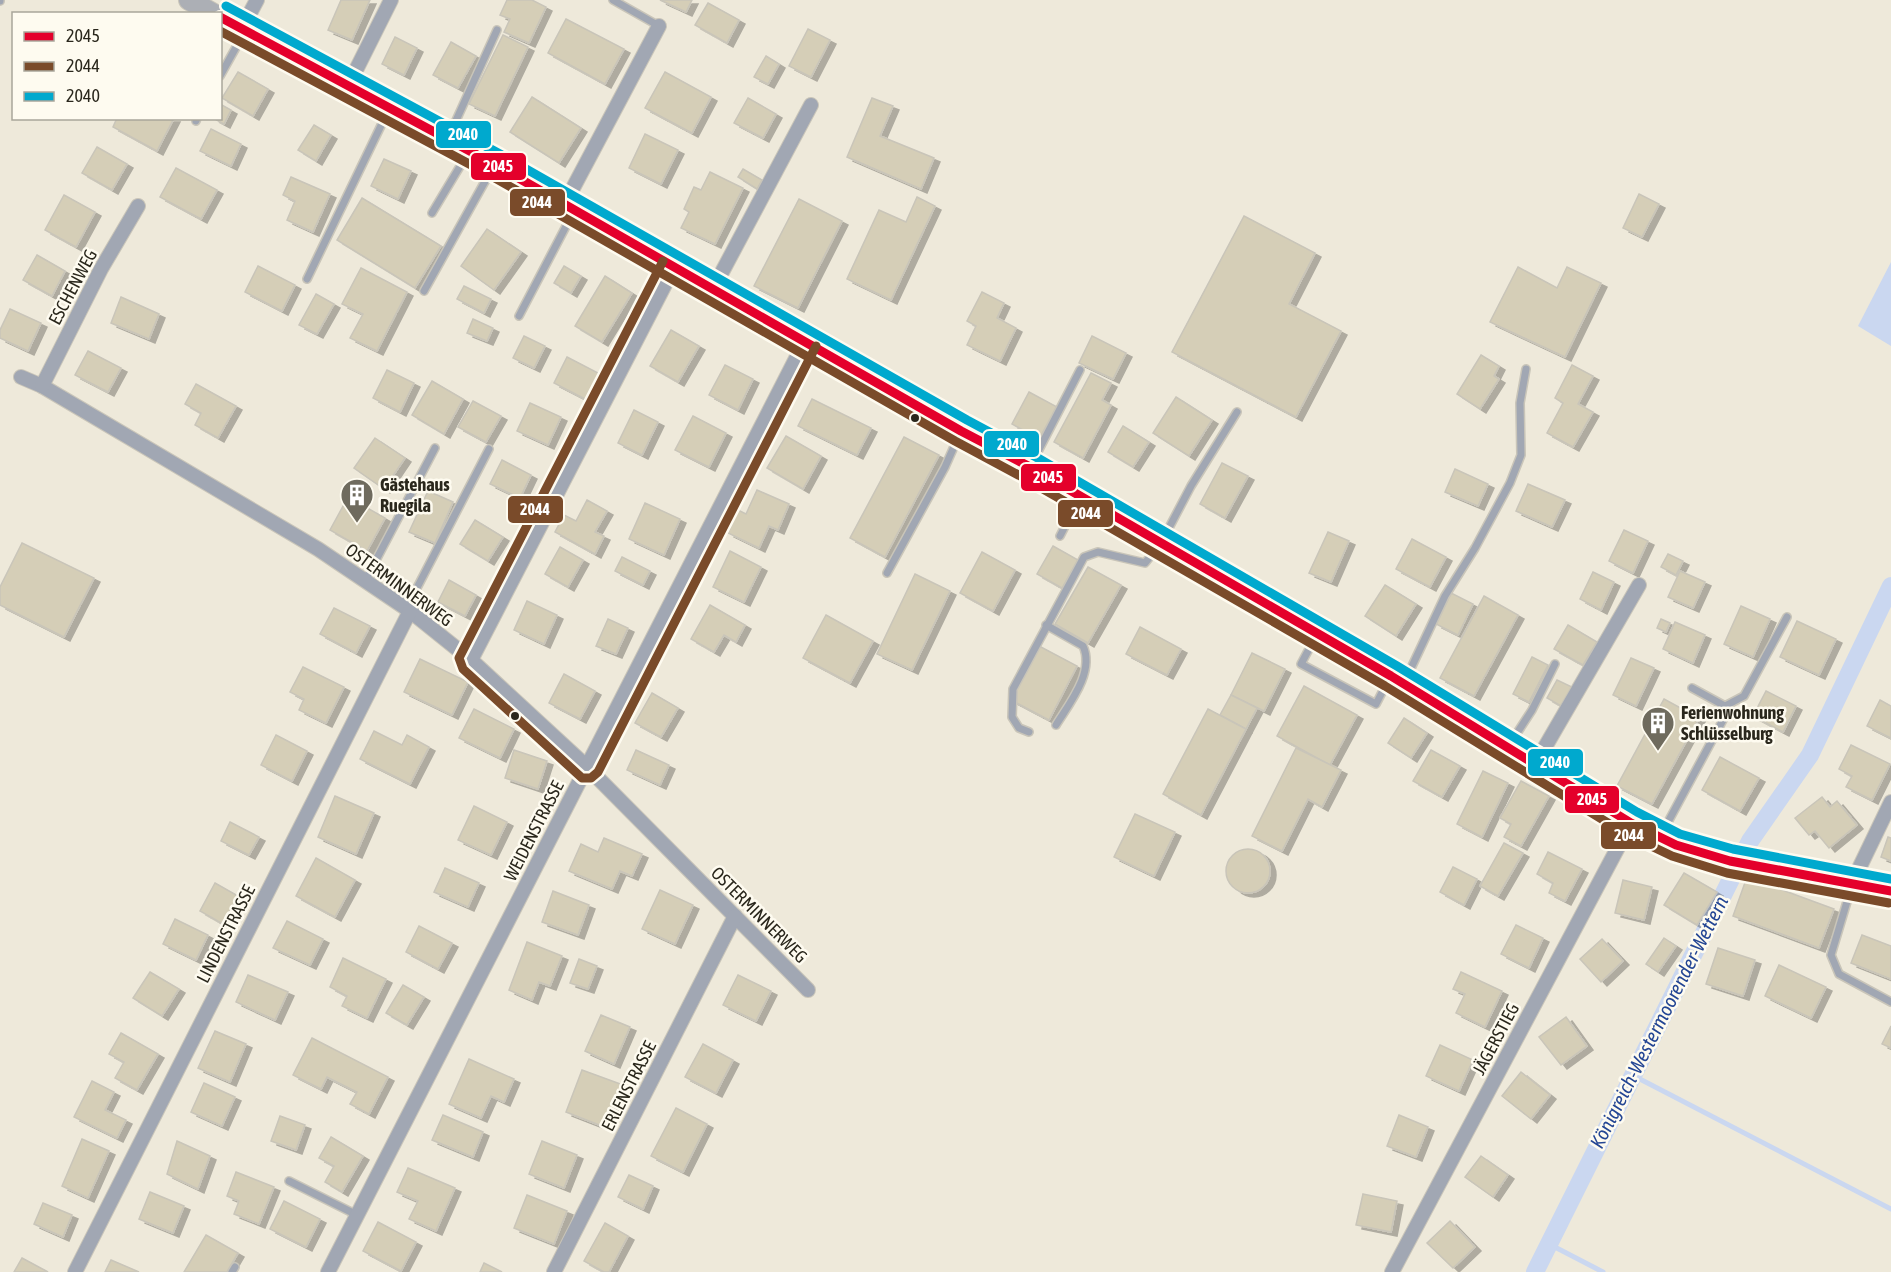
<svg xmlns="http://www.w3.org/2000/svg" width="1891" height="1272" font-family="'Asap Condensed',sans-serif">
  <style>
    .water { fill: #cad7f0 }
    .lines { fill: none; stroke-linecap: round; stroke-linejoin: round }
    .stream { stroke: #cad7f0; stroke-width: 5 }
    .canal { stroke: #cad7f0; stroke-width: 18 }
    .building { fill: #d5ceb7; stroke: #c9c5b9; stroke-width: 1.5; filter: url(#shadow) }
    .lane-casing { stroke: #c9c5b9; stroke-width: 10 }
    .street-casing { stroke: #c9c5b9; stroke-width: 16 }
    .secondary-casing { stroke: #c9c5b9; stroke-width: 22 }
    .lane { stroke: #a1a7b3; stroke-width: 7 }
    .street { stroke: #a1a7b3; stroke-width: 14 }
    .secondary { stroke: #acafb5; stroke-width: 20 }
    .bus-1-casing { stroke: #fefbf0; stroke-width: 14 }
    .bus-2-casing { stroke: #fefbf0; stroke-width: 14 }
    .bus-3-casing { stroke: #fefbf0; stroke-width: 14 }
    .bus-1 { stroke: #e4002b; stroke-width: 9 }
    .bus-2 { stroke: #7a4b2a; stroke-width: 9 }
    .bus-3 { stroke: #00a9ce; stroke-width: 9 }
    .bus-dot { fill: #2a271c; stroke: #fefbf0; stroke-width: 2 }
    .labels { text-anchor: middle; stroke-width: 5; stroke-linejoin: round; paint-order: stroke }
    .street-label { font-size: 18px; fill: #2a271c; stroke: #fefbf0 }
    .poi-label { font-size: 18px; font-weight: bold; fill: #2a271c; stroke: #fefbf0; text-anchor: start }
    .water-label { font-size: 20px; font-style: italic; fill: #244694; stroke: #fefbf0 }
    .line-badge { stroke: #fefbf0; stroke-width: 2 }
    .badge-label { font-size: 16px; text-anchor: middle; font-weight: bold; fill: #fff }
  </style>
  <defs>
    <filter id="shadow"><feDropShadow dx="6" dy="4" stdDeviation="0" flood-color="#0004"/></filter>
  </defs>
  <rect width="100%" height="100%" fill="#eee9da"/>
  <polygon class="water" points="1891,262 1891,346 1858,326"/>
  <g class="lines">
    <g class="stream">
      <polyline points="1634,1076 1891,1209"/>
      <polyline points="1549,1244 1603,1272"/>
    </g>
    <polyline class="canal" points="1535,1272 1750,841 1810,755 1891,586"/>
  </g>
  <g class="building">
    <polygon points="341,0 370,0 352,40 328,30"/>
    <polygon points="507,0 532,0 546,7 529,43 504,32 510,19 500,15"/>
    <polygon points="660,0 692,0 686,12"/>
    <polygon points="708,3 739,20 727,43 695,25"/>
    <polygon points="566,19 624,49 605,84 548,53"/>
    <polygon points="808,29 830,40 811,77 789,66"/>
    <polygon points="503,35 528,47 495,116 469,104"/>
    <polygon points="395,37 417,48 404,75 382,64"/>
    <polygon points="451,42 476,56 458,88 433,75"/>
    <polygon points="766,56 779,64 768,84 754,77"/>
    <polygon points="238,72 268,89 253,116 222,98"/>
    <polygon points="665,72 711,97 692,133 645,108"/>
    <polygon points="532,97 581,128 559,163 510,132"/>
    <polygon points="748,98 776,114 763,138 734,123"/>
    <polygon points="872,98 893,106 880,136 934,158 921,189 847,157"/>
    <polygon points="220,104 231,110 224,124 213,118 220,118"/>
    <polygon points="117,118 174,118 157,151 113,127"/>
    <polygon points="314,125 331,135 316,161 298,150"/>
    <polygon points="211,129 241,144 231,166 200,151"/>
    <polygon points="645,134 678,150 661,184 629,168"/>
    <polygon points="97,147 127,164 112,190 82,173"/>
    <polygon points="384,159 411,171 398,199 371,186"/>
    <polygon points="176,168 217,190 201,219 160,197"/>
    <polygon points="743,169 762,180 757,189 738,177"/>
    <polygon points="710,172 743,188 715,244 681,228 689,212 684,209 694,187 701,190"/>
    <polygon points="291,177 330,194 313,232 287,220 295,201 283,195"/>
    <polygon points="1639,194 1659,204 1642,237 1623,228"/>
    <polygon points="64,195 95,212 76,247 45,230"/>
    <polygon points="917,197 935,206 891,300 847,279 879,210 906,222"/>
    <polygon points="362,198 441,246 415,288 337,240"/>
    <polygon points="799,199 842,221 798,308 754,286"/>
    <polygon points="1244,216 1315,253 1289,304 1341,331 1296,417 1172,352"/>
    <polygon points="487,229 521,252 494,290 461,266"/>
    <polygon points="37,255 65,271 52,296 23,280"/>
    <polygon points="258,266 295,285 282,311 245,292"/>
    <polygon points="564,266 581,276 571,293 554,283"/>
    <polygon points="1518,267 1557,288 1567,267 1601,283 1565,357 1490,322"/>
    <polygon points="361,268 407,292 377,351 350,338 363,314 342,304"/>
    <polygon points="605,276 632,293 602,342 575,326"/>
    <polygon points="464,286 491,299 484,313 457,299"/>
    <polygon points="982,292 1004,303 997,318 1016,328 1000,361 967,345 976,326 967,321"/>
    <polygon points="316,294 334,304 317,334 299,325"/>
    <polygon points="121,297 159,314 149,339 111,323"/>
    <polygon points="10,309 41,323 28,351 0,338 0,330"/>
    <polygon points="473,319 493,328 487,341 467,333"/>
    <polygon points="671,330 699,346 678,382 650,366"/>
    <polygon points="524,336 545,346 534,368 513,358"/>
    <polygon points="1092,336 1126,353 1113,379 1079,363"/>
    <polygon points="88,351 121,368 108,392 75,375"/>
    <polygon points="1481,355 1499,366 1494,376 1499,379 1480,409 1457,394"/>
    <polygon points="567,357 600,374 587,400 554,383"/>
    <polygon points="725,365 753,379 738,410 709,395"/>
    <polygon points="1572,365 1593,376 1578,404 1593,412 1573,447 1547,433 1563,403 1555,398"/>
    <polygon points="387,370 414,383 400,412 373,398"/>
    <polygon points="1091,373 1111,383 1102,400 1111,405 1083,458 1054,442"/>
    <polygon points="432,381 463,399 444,434 412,415"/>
    <polygon points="196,384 236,406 218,438 195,425 201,413 185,404"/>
    <polygon points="1029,392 1057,407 1039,439 1012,424"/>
    <polygon points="1176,397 1212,420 1189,456 1153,433"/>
    <polygon points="812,399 871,428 857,455 798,426"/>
    <polygon points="473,401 501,416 486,442 458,427"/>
    <polygon points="530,403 561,417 548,445 517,431"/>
    <polygon points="634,410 658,422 642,455 618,443"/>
    <polygon points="693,416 726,433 709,467 675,450"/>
    <polygon points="1123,426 1149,442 1133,467 1108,452"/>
    <polygon points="786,436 821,456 803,489 767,468"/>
    <polygon points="904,437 939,455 885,557 850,538"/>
    <polygon points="375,438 405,458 384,489 354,468"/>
    <polygon points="502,460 531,475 520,498 490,484"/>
    <polygon points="1222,463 1248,476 1225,518 1200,504"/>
    <polygon points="1455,469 1488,484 1478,506 1445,492"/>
    <polygon points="1528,484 1565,500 1552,527 1516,511"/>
    <polygon points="757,490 789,504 778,530 769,526 759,548 728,533 738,510 746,514"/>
    <polygon points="428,491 453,502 435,543 409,532"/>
    <polygon points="348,497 385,518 367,551 330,530"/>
    <polygon points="587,500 607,511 595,532 604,536 595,554 555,532 564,515 576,521"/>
    <polygon points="645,503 680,519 664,555 629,539"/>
    <polygon points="475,520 503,537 488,561 460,544"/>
    <polygon points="1624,530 1648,541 1633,573 1609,561"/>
    <polygon points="1328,532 1349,541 1331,582 1309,573"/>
    <polygon points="1412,539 1446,557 1430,587 1396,569"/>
    <polygon points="22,543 94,578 64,637 0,605 0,587"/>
    <polygon points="1053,546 1078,560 1062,588 1037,574"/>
    <polygon points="560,547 583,560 568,587 545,574"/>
    <polygon points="730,551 761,567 744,602 713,587"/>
    <polygon points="982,552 1015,570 993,611 960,593"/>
    <polygon points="1668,554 1683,561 1676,575 1661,567"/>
    <polygon points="622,557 650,571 643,585 615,571"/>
    <polygon points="1088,567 1121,585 1088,643 1055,624"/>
    <polygon points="1680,571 1705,582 1693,608 1668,597"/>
    <polygon points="1593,572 1614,582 1601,610 1580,599"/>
    <polygon points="915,574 950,591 912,670 877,654"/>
    <polygon points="449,580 476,595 465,616 438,602"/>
    <polygon points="1385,585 1416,604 1396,636 1365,616"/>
    <polygon points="1451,593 1473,604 1458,635 1436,624"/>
    <polygon points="1484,596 1518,615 1474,696 1440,678"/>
    <polygon points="527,601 557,615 544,644 514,630"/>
    <polygon points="710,605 745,625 736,642 724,635 714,652 691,639"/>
    <polygon points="1741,606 1770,619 1753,657 1724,644"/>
    <polygon points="334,608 370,626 356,653 320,634"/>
    <polygon points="826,615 873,641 850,683 803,658"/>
    <polygon points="608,619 628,628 616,654 596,646"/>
    <polygon points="1661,619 1670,623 1666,632 1657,628"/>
    <polygon points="1797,621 1836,639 1819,675 1780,657"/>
    <polygon points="1675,622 1705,635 1693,663 1663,649"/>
    <polygon points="1568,625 1597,642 1583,665 1554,649"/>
    <polygon points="1140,627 1181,649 1167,675 1126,654"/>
    <polygon points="1039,646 1077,666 1049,720 1011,700"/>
    <polygon points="1252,653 1285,669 1264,711 1231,695"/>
    <polygon points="1532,657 1548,665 1529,702 1513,694"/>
    <polygon points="1631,658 1654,668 1636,706 1613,695"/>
    <polygon points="420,659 468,682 452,715 404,692"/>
    <polygon points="303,667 344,687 326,723 299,710 304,699 290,692"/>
    <polygon points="564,674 595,691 580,719 549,703"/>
    <polygon points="1557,680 1572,687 1563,707 1547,698"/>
    <polygon points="1304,686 1357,715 1330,765 1277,736"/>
    <polygon points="1766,691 1796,706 1783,732 1753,716"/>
    <polygon points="652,693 678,708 661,737 635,723"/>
    <polygon points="1231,695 1257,708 1246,729 1220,715"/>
    <polygon points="1664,699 1699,718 1652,804 1617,786"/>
    <polygon points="1880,700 1891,706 1891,738 1867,726"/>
    <polygon points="474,709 514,729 500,758 459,738"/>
    <polygon points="1208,709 1246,729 1201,815 1163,794"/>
    <polygon points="1404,718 1427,733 1411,758 1388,743"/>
    <polygon points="374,731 402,745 407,735 429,747 410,784 360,759"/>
    <polygon points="276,735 307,751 292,781 261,765"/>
    <polygon points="1851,745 1890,764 1872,800 1846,787 1852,776 1839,769"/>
    <polygon points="1296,748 1341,770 1322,807 1308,799 1282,851 1252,836"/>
    <polygon points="514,750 547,761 538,789 505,778"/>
    <polygon points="636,750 669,765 660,785 627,770"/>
    <polygon points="1431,750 1460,766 1442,797 1413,781"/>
    <polygon points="1720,757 1759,778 1740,811 1702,790"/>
    <polygon points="1483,771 1508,783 1482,837 1457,824"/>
    <polygon points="1521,781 1549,796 1521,846 1504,837 1511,824 1500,818"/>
    <polygon points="335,796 374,813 356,854 318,837"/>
    <polygon points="1822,797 1830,807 1837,801 1857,825 1829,848 1815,831 1809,835 1795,818"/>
    <polygon points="474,806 507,822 491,855 458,840"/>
    <polygon points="1135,814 1175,832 1154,876 1114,857"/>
    <polygon points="230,822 259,837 249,855 221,841"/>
    <polygon points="1888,837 1891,838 1891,861 1881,857"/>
    <polygon points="604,838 642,854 632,876 620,871 612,889 569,871 581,844 598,852"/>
    <polygon points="1504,843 1523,853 1498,896 1480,886"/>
    <circle cx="1248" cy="871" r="22"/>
    <polygon points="1548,852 1582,869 1565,901 1549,893 1553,883 1537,874"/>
    <polygon points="316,858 355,880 335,917 296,896"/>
    <polygon points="1453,867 1477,879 1464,905 1440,892"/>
    <polygon points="445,868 479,883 468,907 434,892"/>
    <polygon points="1684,873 1717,892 1697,925 1664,905"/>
    <polygon points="1747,877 1834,909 1819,948 1733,916"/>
    <polygon points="1623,880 1652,887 1644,920 1615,913"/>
    <polygon points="215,883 238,896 223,924 200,911"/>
    <polygon points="660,890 693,905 675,944 642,929"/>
    <polygon points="553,891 589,905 578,935 542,922"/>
    <polygon points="175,919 208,935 196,960 163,944"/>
    <polygon points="287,921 323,939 310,965 273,948"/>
    <polygon points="1516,925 1543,938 1529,968 1501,954"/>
    <polygon points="419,926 452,943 438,969 406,952"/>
    <polygon points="1862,935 1891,946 1891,979 1851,963"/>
    <polygon points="1664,938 1676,946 1658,972 1646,964"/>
    <polygon points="1602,939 1623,961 1601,982 1580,959"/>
    <polygon points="527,942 562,956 550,986 539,982 532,1000 509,990"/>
    <polygon points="1718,948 1755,960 1743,996 1706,984"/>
    <polygon points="343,958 386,979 367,1018 342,1006 347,996 330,987"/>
    <polygon points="579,959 597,966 588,989 570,983"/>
    <polygon points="1779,965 1826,987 1811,1018 1765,996"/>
    <polygon points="150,972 179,989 162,1016 133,998"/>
    <polygon points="1461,972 1502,991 1485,1027 1456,1013 1465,994 1453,989"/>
    <polygon points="248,975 288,992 275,1020 236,1002"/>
    <polygon points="738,975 771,991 756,1021 723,1005"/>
    <polygon points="403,985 424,997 407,1025 386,1013"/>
    <polygon points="601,1015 630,1027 614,1064 585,1051"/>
    <polygon points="1566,1017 1587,1046 1561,1065 1539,1037"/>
    <polygon points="1891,1026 1891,1048 1882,1044"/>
    <polygon points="215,1031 246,1044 230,1082 198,1068"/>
    <polygon points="121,1033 158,1054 137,1090 115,1078 124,1062 109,1054"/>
    <polygon points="312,1038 388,1077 369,1114 350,1104 357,1092 327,1077 321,1089 293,1075"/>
    <polygon points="703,1044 733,1060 716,1093 685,1077"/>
    <polygon points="1440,1045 1473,1060 1459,1091 1426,1076"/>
    <polygon points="469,1059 514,1079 504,1102 491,1096 481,1118 449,1104"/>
    <polygon points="582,1070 623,1085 607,1128 566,1112"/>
    <polygon points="1521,1072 1550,1095 1531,1119 1502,1096"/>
    <polygon points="92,1081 114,1092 105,1110 126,1120 117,1138 74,1117"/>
    <polygon points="204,1083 235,1097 222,1126 191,1112"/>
    <polygon points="676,1108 707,1124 683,1172 651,1156"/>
    <polygon points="443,1115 483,1132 473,1157 432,1140"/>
    <polygon points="1399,1115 1428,1127 1416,1157 1387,1146"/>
    <polygon points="280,1116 305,1125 296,1150 271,1141"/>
    <polygon points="331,1137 363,1156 342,1192 325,1182 334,1166 319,1158"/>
    <polygon points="82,1139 109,1151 88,1198 62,1186"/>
    <polygon points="177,1141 210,1156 198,1189 167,1174"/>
    <polygon points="542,1141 577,1155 564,1188 529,1174"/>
    <polygon points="1481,1156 1508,1175 1493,1197 1465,1177"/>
    <polygon points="408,1168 455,1188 436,1231 409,1219 418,1201 397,1192"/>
    <polygon points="236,1172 274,1187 259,1224 234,1214 239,1201 227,1196"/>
    <polygon points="629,1175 653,1186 643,1209 618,1197"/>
    <polygon points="150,1192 184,1206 173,1233 139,1219"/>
    <polygon points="1363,1194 1397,1201 1391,1232 1356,1225"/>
    <polygon points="527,1195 567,1211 554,1244 514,1228"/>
    <polygon points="284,1201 320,1219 306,1247 270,1229"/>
    <polygon points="43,1203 72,1215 63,1237 34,1224"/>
    <polygon points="1450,1221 1475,1247 1453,1268 1427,1243"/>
    <polygon points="378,1222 416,1242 401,1271 363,1251"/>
    <polygon points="605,1223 628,1236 609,1272 604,1272 584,1261"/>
    <polygon points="206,1235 238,1253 227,1272 184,1272"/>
    <polygon points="22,1258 48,1272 14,1272"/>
    <polygon points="111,1260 139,1272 105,1272"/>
    <polygon points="484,1263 502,1272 480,1272"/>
  </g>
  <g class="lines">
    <g class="lane-casing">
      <g id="lane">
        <polyline points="613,0 659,26"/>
        <polyline points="0,1 0,0"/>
        <polyline points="220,76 244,33"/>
        <polyline points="196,121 197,118"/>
        <polyline points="449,136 497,30"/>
        <polyline points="432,213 468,153"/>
        <polyline points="307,279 389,109"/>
        <polyline points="424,291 493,167"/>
        <polyline points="519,316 574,211"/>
        <polyline points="1031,465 1080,370"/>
        <polyline points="1060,536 1079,499"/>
        <polyline points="887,573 945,467 960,433"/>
        <polyline points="365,581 435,448"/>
        <polyline points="406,609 489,449"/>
        <path d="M1046,625L1083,646C1095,672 1069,704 1056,725"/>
        <polyline points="1316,636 1301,664 1376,704 1390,677"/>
        <polyline points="1405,681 1445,596 1475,548 1510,483 1521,455 1520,403 1526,369"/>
        <polyline points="1725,706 1744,696 1787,617"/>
        <polyline points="1029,732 1019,728 1012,717 1013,689 1084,557 1098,552 1145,563 1161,543 1191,486 1237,412"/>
        <polyline points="1508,747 1532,710 1555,664"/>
        <polyline points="1661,835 1723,720 1725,706 1692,688"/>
        <polyline points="1852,885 1831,955 1839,974 1891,1002"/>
        <polyline points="289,1181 357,1215"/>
        <polyline points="232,1272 235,1267"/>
      </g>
    </g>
    <g class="street-casing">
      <g id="street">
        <polyline points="242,28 257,0"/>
        <polyline points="349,84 391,0"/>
        <polyline points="564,205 659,26"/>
        <polyline points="713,289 811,105"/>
        <polyline points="21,377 42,386 318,549 410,611 471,660 587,767 808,990"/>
        <polyline points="42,386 101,269 138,206"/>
        <polyline points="471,660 674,267"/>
        <polyline points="1534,766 1639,585"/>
        <polyline points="1852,883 1891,802"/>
        <polyline points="75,1272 410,611"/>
        <polyline points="328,1272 805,341"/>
        <polyline points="554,1272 735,916"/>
        <polyline points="1392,1272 1631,823"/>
      </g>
    </g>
    <g class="secondary-casing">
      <g id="secondary">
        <polyline points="189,0 214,14"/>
        <polyline points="220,17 494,164 961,431 1030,467 1391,676 1534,766 1631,823 1676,845 1730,861 1891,891"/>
      </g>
    </g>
    <use href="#lane" class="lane"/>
    <use href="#street" class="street"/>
    <use href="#secondary" class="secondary"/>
    <g class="bus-1-casing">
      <polyline id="bus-1" points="220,17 494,164 961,431 1030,467 1391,676 1631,823 1676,845 1730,861 1891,891"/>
    </g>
    <g class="bus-2-casing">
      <g id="bus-2">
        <polyline points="220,31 488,174 955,441 1024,478 1385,686 1626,834 1672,856 1727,873 1889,903"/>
        <polyline points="663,261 459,658 463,669 582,778 591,778 598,772 816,346"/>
      </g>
    </g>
    <g class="bus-3-casing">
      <polyline id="bus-3" points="226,6 500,154 967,420 1036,457 1397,666 1637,812 1680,834 1733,849 1891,879"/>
    </g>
    <use href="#bus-1" class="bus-1"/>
    <use href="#bus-2" class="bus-2"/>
    <use href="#bus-3" class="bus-3"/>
  </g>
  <defs>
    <g id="building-pin" transform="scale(1.725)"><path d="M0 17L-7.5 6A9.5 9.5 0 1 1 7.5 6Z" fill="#6f6b5e" stroke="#fefbf0"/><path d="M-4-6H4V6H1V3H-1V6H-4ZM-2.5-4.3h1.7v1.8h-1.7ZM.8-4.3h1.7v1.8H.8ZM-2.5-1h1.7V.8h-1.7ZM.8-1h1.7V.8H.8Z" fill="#fff"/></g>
  </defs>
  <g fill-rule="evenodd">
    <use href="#building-pin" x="357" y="495"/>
    <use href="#building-pin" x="1658" y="723"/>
  </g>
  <g class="bus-dot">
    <circle cx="915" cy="418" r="5"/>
    <circle cx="515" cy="716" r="5"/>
  </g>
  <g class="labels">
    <g class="street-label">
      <text transform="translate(73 287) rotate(-62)" y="6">ESCHENWEG</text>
      <text transform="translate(399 585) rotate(36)" y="6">OSTERMINNERWEG</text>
      <text transform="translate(534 831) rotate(-63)" y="6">WEIDENSTRASSE</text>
      <text transform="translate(759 915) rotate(45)" y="6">OSTERMINNERWEG</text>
      <text transform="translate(226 934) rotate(-63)" y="6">LINDENSTRASSE</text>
      <text transform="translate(1496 1039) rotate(-62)" y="6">JÄGERSTIEG</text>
      <text transform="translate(629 1086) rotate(-63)" y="6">ERLENSTRASSE</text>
    </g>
    <g class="poi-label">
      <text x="380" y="491">Gästehaus<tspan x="380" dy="21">Ruegila</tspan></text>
      <text x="1681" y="719">Ferienwohnung<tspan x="1681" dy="21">Schlüsselburg</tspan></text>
    </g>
    <g class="water-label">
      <text transform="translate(1659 1022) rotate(-63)" y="7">Königreich-Westermoorender-Wettern</text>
    </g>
  </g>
  <g class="line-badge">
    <rect x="435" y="120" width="57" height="29" rx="6" fill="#00a9ce"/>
    <rect x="470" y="152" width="57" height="29" rx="6" fill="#e4002b"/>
    <rect x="509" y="188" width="57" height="29" rx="6" fill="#7a4b2a"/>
    <rect x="983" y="430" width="57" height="28" rx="6" fill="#00a9ce"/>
    <rect x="1020" y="463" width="57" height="29" rx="6" fill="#e4002b"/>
    <rect x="507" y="495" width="57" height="29" rx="6" fill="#7a4b2a"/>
    <rect x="1057" y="499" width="57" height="29" rx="6" fill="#7a4b2a"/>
    <rect x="1527" y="748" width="57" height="29" rx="6" fill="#00a9ce"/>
    <rect x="1564" y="785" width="56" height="29" rx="6" fill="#e4002b"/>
    <rect x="1600" y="821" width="57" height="29" rx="6" fill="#7a4b2a"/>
  </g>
  <g class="badge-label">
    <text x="463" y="140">2040</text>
    <text x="498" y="172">2045</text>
    <text x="537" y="208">2044</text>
    <text x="1012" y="450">2040</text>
    <text x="1048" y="483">2045</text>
    <text x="535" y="515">2044</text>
    <text x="1086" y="519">2044</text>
    <text x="1555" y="768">2040</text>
    <text x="1592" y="805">2045</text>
    <text x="1629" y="841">2044</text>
  </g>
  <rect x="12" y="12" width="210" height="108" fill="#fefbf0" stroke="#a9a69b" stroke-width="1.5"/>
  <rect x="24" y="32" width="30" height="9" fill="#e4002b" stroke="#a9a69b" stroke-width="1.5"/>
  <text x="66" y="42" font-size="18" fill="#2a271c">2045</text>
  <rect x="24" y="62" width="30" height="9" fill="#7a4b2a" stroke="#a9a69b" stroke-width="1.5"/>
  <text x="66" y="72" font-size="18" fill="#2a271c">2044</text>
  <rect x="24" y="92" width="30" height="9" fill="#00a9ce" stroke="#a9a69b" stroke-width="1.5"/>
  <text x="66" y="102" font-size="18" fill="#2a271c">2040</text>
</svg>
